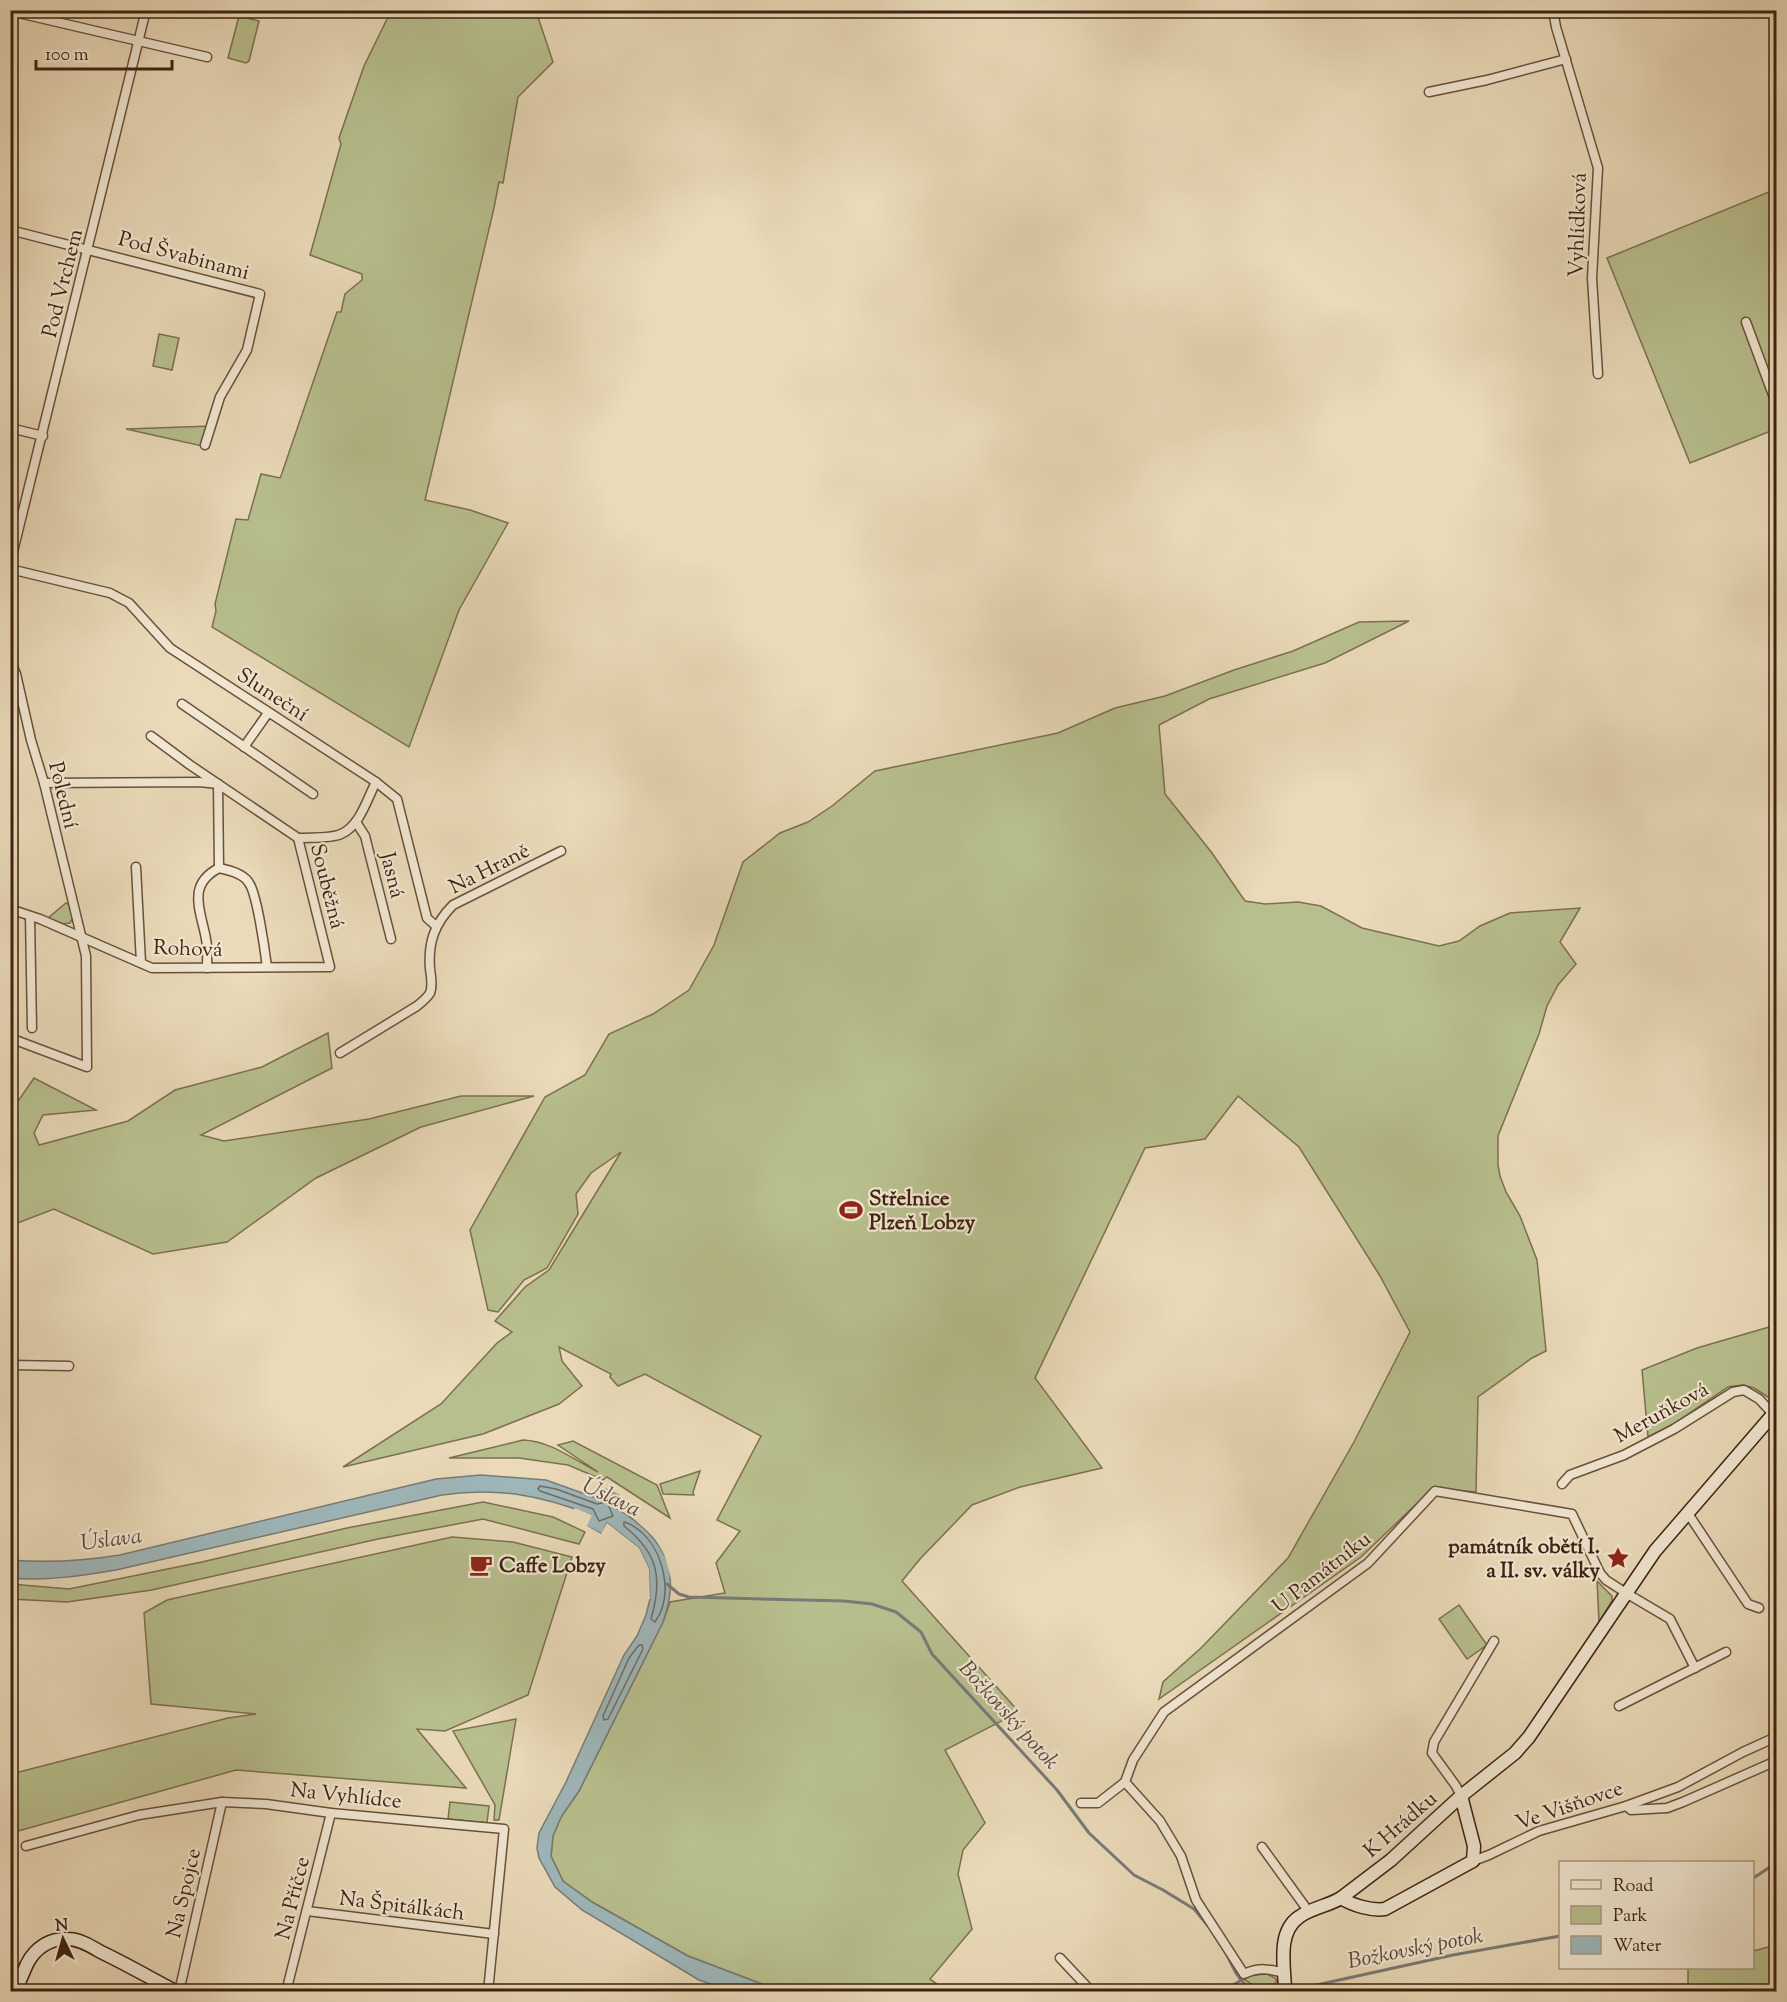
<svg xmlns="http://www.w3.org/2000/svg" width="1787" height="2002" font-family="'Sorts Mill Goudy',serif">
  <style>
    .green { fill: #b8bf8e; stroke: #7c7050; stroke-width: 1.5 }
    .water { fill: #9eb7bb; stroke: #787b77; stroke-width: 1.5 }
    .pier { fill: #eadab9 }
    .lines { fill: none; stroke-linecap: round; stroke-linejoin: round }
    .shore { stroke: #6e6c66; stroke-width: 1.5 }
    .stream { stroke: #787b77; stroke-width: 3 }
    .street-casing { stroke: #6a503b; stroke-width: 11 }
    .secondary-casing { stroke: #3f2211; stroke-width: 15 }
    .street { stroke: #f1e7d2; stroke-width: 8 }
    .secondary { stroke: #f1e7d2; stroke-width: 12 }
    .rail-casing { stroke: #3f2211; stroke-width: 5 }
    .rail { stroke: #f1e7d2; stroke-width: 3; stroke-dasharray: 9; stroke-linecap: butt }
    .secondary-bridge-casing { stroke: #3f2211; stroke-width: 15; stroke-linecap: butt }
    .secondary-bridge { stroke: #f1e7d2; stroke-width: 12 }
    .labels { text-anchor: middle; stroke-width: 4.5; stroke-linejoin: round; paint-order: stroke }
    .street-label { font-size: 21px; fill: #3f2211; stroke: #f1e7d2 }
    .poi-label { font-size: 21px; font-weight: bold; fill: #3f2211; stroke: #f1e7d2; text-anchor: start }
    .water-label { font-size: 22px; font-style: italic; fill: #57473c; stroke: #f1e7d2 }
  </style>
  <rect width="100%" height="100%" fill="#eadab9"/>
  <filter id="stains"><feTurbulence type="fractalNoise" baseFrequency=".00333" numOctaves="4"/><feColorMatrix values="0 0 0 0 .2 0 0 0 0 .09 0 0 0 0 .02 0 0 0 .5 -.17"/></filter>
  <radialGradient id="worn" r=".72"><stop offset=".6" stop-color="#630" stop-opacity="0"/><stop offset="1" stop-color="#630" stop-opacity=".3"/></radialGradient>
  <g class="green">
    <polygon points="399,10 536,11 553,62 518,97 503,183 499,182 494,208 425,500 470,510 508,523 459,610 409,747 212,627 216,611 215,604 236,519 248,520 261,474 280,478 281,476 337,312 341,312 345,294 362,280 362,274 310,255 341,144 339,138 364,66 388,17"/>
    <polygon points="239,16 259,21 249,61 246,63 228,58"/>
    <polygon points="1776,189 1776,429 1690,463 1607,258"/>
    <polygon points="159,334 179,338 172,370 153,366"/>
    <polygon points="211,426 202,446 126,429"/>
    <polygon points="1409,621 1325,663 1209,699 1159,725 1165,794 1212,853 1245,901 1265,904 1298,902 1321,906 1362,928 1439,946 1459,941 1480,926 1510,913 1580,908 1560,942 1576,964 1558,985 1547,1006 1539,1034 1498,1136 1498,1165 1500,1176 1506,1192 1520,1216 1537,1260 1546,1351 1532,1358 1478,1397 1476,1492 1433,1488 1361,1557 1159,1699 1163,1682 1201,1648 1288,1558 1354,1442 1410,1332 1380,1276 1299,1147 1238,1096 1205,1139 1145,1148 1035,1378 1102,1468 1020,1487 972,1505 920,1559 902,1581 1019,1712 945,1750 985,1823 963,1850 958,1874 972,1929 930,1979 947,1991 812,1991 775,1989 688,1956 592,1902 563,1881 551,1856 553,1836 561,1817 579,1791 663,1622 670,1602 725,1593 716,1563 740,1531 717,1520 761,1436 645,1374 618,1386 610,1377 611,1374 559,1347 562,1361 582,1386 559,1404 483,1434 343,1467 441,1404 497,1343 512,1332 495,1321 525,1287 549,1270 621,1152 591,1173 576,1194 578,1214 547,1268 524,1280 498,1312 488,1310 470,1230 545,1097 585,1075 609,1034 653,1014 689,990 714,945 743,862 780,833 808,822 832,806 875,771 1058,733 1115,708 1165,696 1234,670 1293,651 1359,622"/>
    <polygon points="66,903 69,905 73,918 70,923 63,924 48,918"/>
    <polygon points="328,1033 332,1068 201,1135 224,1141 369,1119 461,1096 534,1096 421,1127 316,1178 227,1242 153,1254 54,1209 15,1224 11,1222 11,1110 12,1110 34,1078 96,1110 43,1115 34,1133 39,1145 128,1121 175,1090 262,1067"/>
    <polygon points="1776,1325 1776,1396 1771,1399 1754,1388 1743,1385 1734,1386 1728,1387 1672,1425 1648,1437 1642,1370 1697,1348"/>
    <path d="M523,1440C551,1441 574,1460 598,1472L558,1445L573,1441L657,1485L670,1518L607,1477L603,1480L568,1465L519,1458H449Z"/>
    <polygon points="700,1471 693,1492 694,1495 663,1494 660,1484"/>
    <polygon points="483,1502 553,1517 585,1532 579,1544 483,1519 378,1539 152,1590 67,1602 11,1599 11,1584 69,1589 202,1562 347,1528"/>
    <polygon points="452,1537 513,1542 572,1557 528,1695 445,1731 417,1729 466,1788 236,1770 11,1833 11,1774 228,1718 256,1714 151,1704 144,1613 167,1600"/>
    <polygon points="1597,1581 1612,1596 1612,1601 1599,1622"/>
    <polygon points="1459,1605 1487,1645 1467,1659 1439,1619"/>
    <polygon points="516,1719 499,1820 494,1820 495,1805 453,1731"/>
    <polygon points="450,1802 489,1806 487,1823 448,1819"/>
    <polygon points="1776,1945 1776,1991 1688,1991 1688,1968 1752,1968 1753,1951"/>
    <polygon points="1267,1974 1275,1978 1277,1981 1269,1990 1259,1989 1242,1978 1255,1975"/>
  </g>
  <path class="water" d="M481,1475L546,1480L599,1499L605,1488L620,1495L615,1507C662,1536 683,1567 663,1622L579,1791L561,1817L553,1836L551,1856L563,1881L592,1902L688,1956L775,1989L812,1991H731L699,1980L582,1910L555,1887L539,1858L537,1848L539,1833L566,1782L624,1655L637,1636L646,1615L650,1599L649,1569L639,1548L607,1523L602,1534L586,1526L591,1515C541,1495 496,1487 442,1495L116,1570C81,1576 46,1581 11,1578L10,1560C48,1563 83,1561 120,1555L436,1479Z"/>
  <g class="pier">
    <polygon points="605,1485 622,1493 623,1496 618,1506 648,1526 657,1536 667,1553 673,1586 664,1554 655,1538 632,1517 614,1507 620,1495 605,1488 600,1499 581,1491 583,1488 598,1495 602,1486"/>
    <polygon points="575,1508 592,1515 587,1526 601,1534 607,1523 639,1548 649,1569 650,1599 648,1599 646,1570 637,1550 608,1527 602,1537 585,1529 583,1525 588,1517 573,1511"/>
  </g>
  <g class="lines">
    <g class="shore">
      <polygon points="540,1486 556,1489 597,1504 607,1502 613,1516 599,1521 593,1509 540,1491 538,1489"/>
      <path d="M624,1522C630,1523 635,1527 640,1531C664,1551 674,1596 655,1622L651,1619C663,1578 658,1553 624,1526Z"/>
      <polygon points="639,1645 642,1645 643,1649 608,1719 604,1720 603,1716 629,1658"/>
    </g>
    <g class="stream">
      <polyline points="667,1584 679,1594 689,1597 844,1601 872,1604 896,1612 921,1632 932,1654 1057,1790 1089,1833 1134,1875 1163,1890 1194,1909 1209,1927"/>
      <polyline points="1752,1879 1776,1863"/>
      <path d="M1227,1955C1241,1983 1242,1990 1276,1992"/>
      <polyline points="1231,1986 1240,1981"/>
      <polyline points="1289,1991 1453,1955 1560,1936"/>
    </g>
    <g class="street-casing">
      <g id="street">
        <polyline points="1553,10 1556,27 1598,168 1592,278 1598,374"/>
        <polyline points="10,11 207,57"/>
        <polyline points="1429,92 1487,80 1566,59"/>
        <polyline points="10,230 260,294 247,350 220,397 205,445"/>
        <polyline points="1746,322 1776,403"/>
        <polyline points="10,428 43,436"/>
        <polyline points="10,564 146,10"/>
        <polyline points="10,569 110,593 129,603 170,648 376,782 397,799 427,918 436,926"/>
        <polyline points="10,660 16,674 31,740 44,783 86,956 87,1067 10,1038"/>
        <polyline points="182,704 313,794"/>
        <polyline points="244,747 268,713"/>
        <polyline points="44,783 199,782 218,784 219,868"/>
        <polyline points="356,822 365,836 391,939"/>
        <path d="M298,838C311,837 330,839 341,834C360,826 367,799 376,782"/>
        <polyline points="136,867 141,963"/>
        <path d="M219,868C229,870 244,874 249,883C257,894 265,951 267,967"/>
        <polyline points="10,909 40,919 152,968 330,967 298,838 190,765 151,736"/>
        <polyline points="30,916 32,1028"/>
        <path d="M207,968C207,958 208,948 206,939C201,911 186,885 219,868"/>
        <path d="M340,1053L417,1006C422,1002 427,998 430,993C433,986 431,976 430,969C428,943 434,924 453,905L561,851"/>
        <polyline points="10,1365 69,1366"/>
        <polyline points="1562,1484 1570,1475 1624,1455 1674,1429 1733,1392 1744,1390 1759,1399 1775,1416"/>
        <polyline points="1687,1512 1748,1604 1759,1608"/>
        <polyline points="1619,1706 1726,1652"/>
        <path d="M1125,1782L1160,1821L1181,1856L1196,1900L1244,1974C1259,1967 1269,1969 1285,1973"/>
        <polyline points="1461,1796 1456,1786 1432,1753 1434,1742 1494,1641"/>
        <polyline points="1081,1803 1098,1803 1125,1782 1133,1760 1164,1712 1368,1563 1435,1491 1572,1514 1600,1573 1606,1580 1626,1593 1670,1619 1695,1668"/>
        <polyline points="1626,1806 1631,1810 1667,1808 1683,1802 1776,1761"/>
        <polyline points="26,1846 139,1815 222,1802 266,1804 331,1813 504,1829 488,1992"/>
        <polyline points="1262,1847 1309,1912"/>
        <polyline points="1473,1861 1489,1855 1539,1831 1626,1806 1678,1787 1743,1752 1776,1737"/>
        <polyline points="307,1911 494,1934"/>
        <polyline points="1060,1958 1092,1992"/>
        <polyline points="179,1992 222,1802"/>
        <polyline points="286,1992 331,1813"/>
      </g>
    </g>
    <g class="secondary-casing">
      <g id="secondary">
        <path d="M1341,1898C1352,1905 1371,1911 1385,1909L1473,1861L1474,1846L1461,1796"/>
        <path d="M27,1964C35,1948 50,1938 68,1939C80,1939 92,1947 103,1953C128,1965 152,1979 177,1992"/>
        <path d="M1285,1992C1285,1968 1276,1933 1299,1917C1311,1908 1328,1906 1341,1898L1391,1860L1461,1796L1515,1753L1529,1737L1655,1551L1776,1411"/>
      </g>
    </g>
    <use href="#street" class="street"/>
    <use href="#secondary" class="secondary"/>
    <g class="rail-casing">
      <polyline id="rail" points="10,1983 30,1992"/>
    </g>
    <use href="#rail" class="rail"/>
    <g class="secondary-bridge-casing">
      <polyline id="secondary-bridge" points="15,1992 27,1964"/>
    </g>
    <use href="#secondary-bridge" class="secondary-bridge"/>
  </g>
  <defs>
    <g id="stadium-bare" transform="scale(1.8)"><path d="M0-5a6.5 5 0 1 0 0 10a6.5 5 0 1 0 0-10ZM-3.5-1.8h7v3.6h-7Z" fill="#8f2418" stroke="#f1e7d2" stroke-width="2.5" paint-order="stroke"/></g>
    <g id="sight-bare" transform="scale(1.8)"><path d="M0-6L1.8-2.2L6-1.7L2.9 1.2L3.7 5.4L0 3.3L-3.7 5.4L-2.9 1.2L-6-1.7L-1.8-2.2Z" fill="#8f2418" stroke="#f1e7d2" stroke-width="2.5" paint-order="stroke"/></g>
    <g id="cafe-bare" transform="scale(1.8)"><path d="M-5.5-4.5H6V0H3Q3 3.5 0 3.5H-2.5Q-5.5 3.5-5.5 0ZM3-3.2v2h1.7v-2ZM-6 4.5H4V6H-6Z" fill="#8f2418" stroke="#f1e7d2" stroke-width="2.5" paint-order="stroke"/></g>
  </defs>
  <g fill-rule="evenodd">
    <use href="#stadium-bare" x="851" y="1210"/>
    <use href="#sight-bare" x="1618" y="1558"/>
    <use href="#cafe-bare" x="481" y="1565"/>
  </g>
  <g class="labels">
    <g class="street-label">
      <text transform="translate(1577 225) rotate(-88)" y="7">Vyhlídková</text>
      <text transform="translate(184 255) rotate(15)" y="7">Pod Švabinami</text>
      <text transform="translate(62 283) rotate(-76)" y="7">Pod Vrchem</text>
      <text transform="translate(273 694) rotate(33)" y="7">Sluneční</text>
      <text transform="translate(64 795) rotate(76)" y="7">Polední</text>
      <text transform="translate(489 868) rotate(-27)" y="7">Na Hraně</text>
      <text transform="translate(393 875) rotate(76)" y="7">Jasná</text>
      <text transform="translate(328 886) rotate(76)" y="7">Souběžná</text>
      <text transform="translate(188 948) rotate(2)" y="7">Rohová</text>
      <text transform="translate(1661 1412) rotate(-29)" y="7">Meruňková</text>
      <text transform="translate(1321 1572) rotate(-38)" y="7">U Památníku</text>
      <text transform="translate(346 1795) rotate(6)" y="7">Na Vyhlídce</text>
      <text transform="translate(1569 1805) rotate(-19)" y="7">Ve Višňovce</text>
      <text transform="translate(1400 1824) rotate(-41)" y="7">K Hrádku</text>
      <text transform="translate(183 1893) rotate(-77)" y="7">Na Spojce</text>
      <text transform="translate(292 1898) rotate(-76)" y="7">Na Příčce</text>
      <text transform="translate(402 1905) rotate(7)" y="7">Na Špitálkách</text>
    </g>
    <g class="poi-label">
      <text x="869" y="1205">Střelnice<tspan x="869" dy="24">Plzeň Lobzy</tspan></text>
      <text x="1600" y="1553" text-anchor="end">památník obětí I.<tspan x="1600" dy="24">a II. sv. války</tspan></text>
      <text x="499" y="1572">Caffe Lobzy</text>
    </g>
    <g class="water-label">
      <text transform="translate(612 1496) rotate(26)" y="8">Úslava</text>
      <text transform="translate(111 1538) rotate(-7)" y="8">Úslava</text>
      <text transform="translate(1010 1714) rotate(48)" y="8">Božkovský potok</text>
      <text transform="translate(1415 1947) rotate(-11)" y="8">Božkovský potok</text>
    </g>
  </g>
  <rect width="1787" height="2002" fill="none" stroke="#eadab9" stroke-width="36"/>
  <rect x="12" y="12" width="1763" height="1978" fill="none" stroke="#3f2211" stroke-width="3"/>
  <rect x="18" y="18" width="1751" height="1966" fill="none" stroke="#3f2211" stroke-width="1.5"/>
  <rect x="1559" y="1861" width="195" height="108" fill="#f1e7d2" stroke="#aa9885" stroke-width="1.5"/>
  <rect x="1571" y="1880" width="30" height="9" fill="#f1e7d2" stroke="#aa9885" stroke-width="1.5"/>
  <text x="1613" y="1891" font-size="18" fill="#3f2211">Road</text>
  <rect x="1571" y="1906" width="30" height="18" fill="#b8bf8e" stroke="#aa9885" stroke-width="1.5"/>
  <text x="1613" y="1921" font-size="18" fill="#3f2211">Park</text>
  <rect x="1571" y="1936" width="30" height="18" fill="#9eb7bb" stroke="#aa9885" stroke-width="1.5"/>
  <text x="1613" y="1951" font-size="18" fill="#3f2211">Water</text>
  <g transform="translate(63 1939) rotate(355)" stroke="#f1e7d2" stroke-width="4.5" paint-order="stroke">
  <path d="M0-4.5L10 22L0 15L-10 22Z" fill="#3f2211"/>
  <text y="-9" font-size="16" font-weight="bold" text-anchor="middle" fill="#3f2211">N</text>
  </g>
  <path d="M36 60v9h136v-9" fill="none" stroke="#3f2211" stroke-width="3"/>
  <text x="45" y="60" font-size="18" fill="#3f2211" stroke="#f1e7d2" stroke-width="4.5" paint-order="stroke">100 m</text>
  <rect width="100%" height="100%" filter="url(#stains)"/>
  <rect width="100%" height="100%" fill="url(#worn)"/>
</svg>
